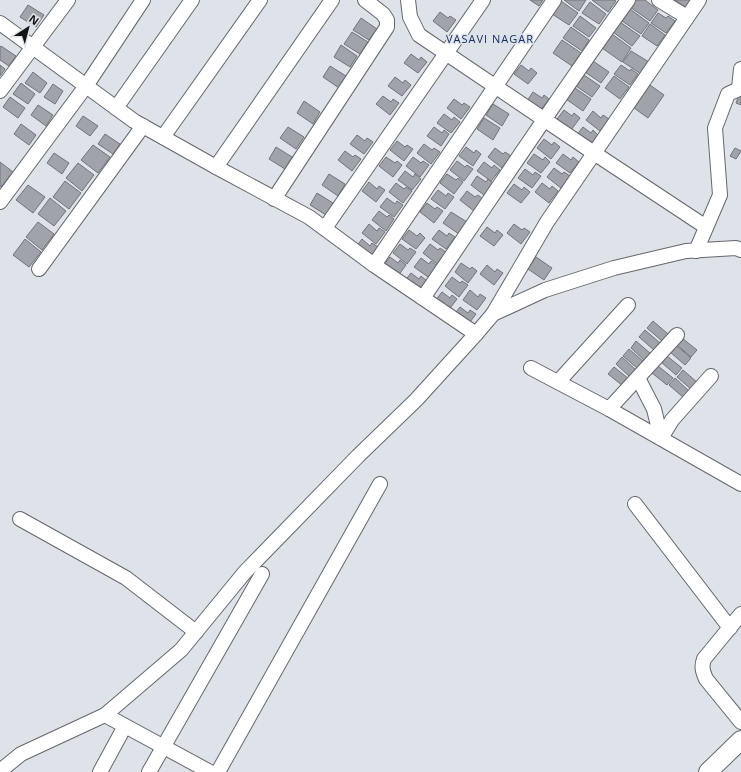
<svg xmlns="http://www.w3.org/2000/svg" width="741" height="772" font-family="'Open Sans',sans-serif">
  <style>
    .building { fill: #a0a3a9; stroke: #70747a }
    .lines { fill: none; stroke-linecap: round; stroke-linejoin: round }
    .minor-casing { stroke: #64676d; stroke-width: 16 }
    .major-casing { stroke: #64676d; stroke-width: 20 }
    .minor { stroke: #fff; stroke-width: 14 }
    .major { stroke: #fff; stroke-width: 18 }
    .labels { text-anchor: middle; stroke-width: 3; stroke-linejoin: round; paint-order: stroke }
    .neighbourhood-label { font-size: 11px; letter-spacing: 1px; fill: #162d63; stroke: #dee2e9 }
  </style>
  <rect width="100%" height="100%" fill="#dee2e9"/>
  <g class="building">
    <polygon points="530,0 543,0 539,6"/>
    <polygon points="564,0 586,0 579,11"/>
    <polygon points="592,0 614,0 616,1 608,12"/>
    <polygon points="635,0 645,0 658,10 650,21 630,7"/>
    <polygon points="675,0 693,0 687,8"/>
    <polygon points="561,1 578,13 569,25 552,14"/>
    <polygon points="590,2 606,14 599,24 582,13"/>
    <polygon points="28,5 44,15 36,27 20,17"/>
    <polygon points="630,9 649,23 641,34 622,21"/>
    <polygon points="440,12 448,18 450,16 456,20 447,32 433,21"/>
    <polygon points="658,13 666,18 668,16 675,21 666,33 651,23"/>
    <polygon points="580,16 596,28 589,37 573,26"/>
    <polygon points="361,18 377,29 369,40 353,30"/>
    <polygon points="620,22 640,36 632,46 613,32"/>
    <polygon points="650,24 665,35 657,46 642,36"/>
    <polygon points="571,27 589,40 582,51 563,38"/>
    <polygon points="352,32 368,42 360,54 344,44"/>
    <polygon points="612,34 631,48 622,62 602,48"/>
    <polygon points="562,40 581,53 572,66 553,53"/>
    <polygon points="341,45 357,56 350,67 334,57"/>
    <polygon points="1,46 16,56 9,66 0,60 0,47"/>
    <polygon points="631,51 649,62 641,74 623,62"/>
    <polygon points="411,54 419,60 421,57 427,62 418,73 404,63"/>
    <polygon points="593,61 609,72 601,83 585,72"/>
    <polygon points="0,65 5,69 0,76"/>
    <polygon points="521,65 529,71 531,68 537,73 528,84 514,74"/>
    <polygon points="621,65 630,71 631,69 638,74 630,85 614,74"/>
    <polygon points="330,66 346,76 339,88 323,77"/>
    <polygon points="33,72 47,83 40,93 25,83"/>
    <polygon points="584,75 600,86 592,97 576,86"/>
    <polygon points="614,76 629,87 620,99 605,88"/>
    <polygon points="395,77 403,83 405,80 411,85 402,96 388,86"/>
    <polygon points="21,83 35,94 28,104 13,94"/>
    <polygon points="53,84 63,91 55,104 44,97"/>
    <polygon points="650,85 664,95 648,118 634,108"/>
    <polygon points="575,88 591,99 583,111 566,99"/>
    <polygon points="533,92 542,98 544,95 549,99 540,111 527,101"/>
    <polygon points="740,92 741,92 741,105 736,103"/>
    <polygon points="383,96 391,102 393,99 399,103 390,115 376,104"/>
    <polygon points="10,97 25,108 18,118 3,107"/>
    <polygon points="454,99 462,105 464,103 470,107 461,119 447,108"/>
    <polygon points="304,101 320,112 313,124 297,113"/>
    <polygon points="493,104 509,114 502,126 486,115"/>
    <polygon points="38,105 53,115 46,126 31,115"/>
    <polygon points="564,110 572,116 574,113 580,118 571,130 557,119"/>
    <polygon points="593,111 601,118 603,115 609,119 600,131 586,120"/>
    <polygon points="444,114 452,120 454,117 460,122 451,133 437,123"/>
    <polygon points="83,116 98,126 90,136 76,126"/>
    <polygon points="484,118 500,128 493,140 477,129"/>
    <polygon points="21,124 36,135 29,145 14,134"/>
    <polygon points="288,127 304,137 296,149 280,138"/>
    <polygon points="434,127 442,133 444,130 449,134 441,146 427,136"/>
    <polygon points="583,127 591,133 593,130 598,135 590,146 576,136"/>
    <polygon points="105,134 120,144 113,154 98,144"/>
    <polygon points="357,135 365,141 367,138 373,142 364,154 350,144"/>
    <polygon points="544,139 552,145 554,142 560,147 551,159 537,148"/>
    <polygon points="397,141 405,147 407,145 413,149 404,161 390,150"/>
    <polygon points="424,144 432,150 434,148 440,152 431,164 417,153"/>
    <polygon points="93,145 110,157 98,173 81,160"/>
    <polygon points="276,147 292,157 285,169 269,159"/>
    <polygon points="466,147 474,153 476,150 481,154 473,166 459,156"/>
    <polygon points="495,148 503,154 505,152 511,156 502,168 488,157"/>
    <polygon points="735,148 741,151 736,159 730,156"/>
    <polygon points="345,151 353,157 355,155 361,159 352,171 338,160"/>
    <polygon points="54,153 69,163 62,174 47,163"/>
    <polygon points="534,154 543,160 545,157 550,162 541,173 527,163"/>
    <polygon points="563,154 571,160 573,157 579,162 570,173 556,163"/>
    <polygon points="386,157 395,163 397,161 402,165 393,177 379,166"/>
    <polygon points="413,157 421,163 423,161 429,165 420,177 406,166"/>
    <polygon points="457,161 465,167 467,165 473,169 464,181 450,170"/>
    <polygon points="0,162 13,172 1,187 0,186"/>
    <polygon points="484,162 492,168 494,165 500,170 491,181 477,171"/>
    <polygon points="78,163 94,175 82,191 66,178"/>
    <polygon points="554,168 562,174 564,172 570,176 561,188 547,177"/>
    <polygon points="525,169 533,175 535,172 541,176 532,188 518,178"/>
    <polygon points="405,171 413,177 415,174 421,179 412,190 398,180"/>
    <polygon points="329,174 345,184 338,196 322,185"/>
    <polygon points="447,174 456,180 458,178 463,182 454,194 440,183"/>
    <polygon points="477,176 486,182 488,179 493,183 484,195 471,185"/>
    <polygon points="65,181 81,193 69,209 53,197"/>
    <polygon points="369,182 377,189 379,186 385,190 376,202 362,191"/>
    <polygon points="396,183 404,189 406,187 412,191 403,203 389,192"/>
    <polygon points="542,183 550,189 552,186 558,191 549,203 535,192"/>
    <polygon points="514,184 522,190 524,187 530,192 521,203 507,193"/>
    <polygon points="28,185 45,197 33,213 16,200"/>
    <polygon points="438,190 446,196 448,193 454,197 445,209 431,199"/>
    <polygon points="467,191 475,197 478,195 483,199 474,211 460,200"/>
    <polygon points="317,193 333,203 326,215 310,205"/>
    <polygon points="50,198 66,211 54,226 38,214"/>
    <polygon points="387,198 395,204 397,201 403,205 394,217 380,207"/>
    <polygon points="427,203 435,209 437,207 443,211 434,223 420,212"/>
    <polygon points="379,211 387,217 389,215 394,219 386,231 372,220"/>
    <polygon points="451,212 467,222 459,234 443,223"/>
    <polygon points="38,222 54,234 42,250 26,237"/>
    <polygon points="369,224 377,231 379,228 385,232 376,244 362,233"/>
    <polygon points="514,224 522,230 524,228 530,232 521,244 507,233"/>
    <polygon points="487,227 495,233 497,230 503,235 494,246 480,236"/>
    <polygon points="409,230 417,236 420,233 425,238 416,249 402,239"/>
    <polygon points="439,230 447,236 449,233 455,237 446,249 432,239"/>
    <polygon points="25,239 41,252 29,267 13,255"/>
    <polygon points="362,239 370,246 372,243 378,247 369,259 355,248"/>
    <polygon points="400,244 408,250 410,248 416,252 407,264 393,253"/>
    <polygon points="430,244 438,250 440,248 446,252 437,264 423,253"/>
    <polygon points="390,257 398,263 400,260 406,265 397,277 383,266"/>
    <polygon points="536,257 552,268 544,280 528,269"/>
    <polygon points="421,258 429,264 431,261 437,266 428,277 414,267"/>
    <polygon points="461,263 470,269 472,267 477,271 468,283 455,272"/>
    <polygon points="487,265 495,272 497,269 503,273 494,285 480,274"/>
    <polygon points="411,273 419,279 421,276 427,281 418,292 404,282"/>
    <polygon points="452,277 460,283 462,281 468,285 459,297 445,286"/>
    <polygon points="470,290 478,297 480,294 486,298 477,310 463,300"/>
    <polygon points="442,292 450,298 452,295 457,299 448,311 435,301"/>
    <polygon points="460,307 468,313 470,310 476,314 467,326 453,316"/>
    <polygon points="653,321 668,334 662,341 647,328"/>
    <polygon points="645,330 660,343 654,350 639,337"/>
    <polygon points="682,338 697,350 691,357 676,344"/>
    <polygon points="636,341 651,354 645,361 631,348"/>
    <polygon points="676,345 691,358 685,365 670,352"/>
    <polygon points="629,349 644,362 638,369 623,356"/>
    <polygon points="667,356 682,368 676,375 661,362"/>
    <polygon points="622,357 636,370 630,377 616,364"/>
    <polygon points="658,366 673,378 667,385 652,373"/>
    <polygon points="614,367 629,379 623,386 608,374"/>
    <polygon points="683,370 698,383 692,390 677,377"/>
    <polygon points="675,378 689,391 684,398 669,385"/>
  </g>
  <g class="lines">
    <g class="minor-casing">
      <g id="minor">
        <polyline points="408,0 410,17 419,35 594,153 706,227"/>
        <polyline points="659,0 687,17"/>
        <polyline points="0,23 134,121 216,167 309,217 374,265 476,334"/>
        <polyline points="739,88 741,69"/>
        <polyline points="0,91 68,0"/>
        <polyline points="116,108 192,0"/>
        <polyline points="163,137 260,0"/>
        <polyline points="216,167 332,0"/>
        <polyline points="274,199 387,27 387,20 383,14 365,0"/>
        <polyline points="0,202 86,86 143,0"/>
        <polyline points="325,228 483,0"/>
        <polyline points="696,251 720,195 715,128 728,94 741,88"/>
        <polyline points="374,265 554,0"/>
        <polyline points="39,269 143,126"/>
        <path d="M423,298C491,199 557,98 628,0"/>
        <polyline points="493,314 547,222 699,0"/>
        <polyline points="531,368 609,409 741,484"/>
        <polyline points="638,378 654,409 661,438"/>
        <polyline points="558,382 628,305"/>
        <polyline points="609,409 677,335"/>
        <polyline points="661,438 672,420 711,376"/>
        <polyline points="635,504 730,628"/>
        <polyline points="20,519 126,578 196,632"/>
        <path d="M741,614L704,659C701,667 703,672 706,679L741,722"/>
        <polyline points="105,715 210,772"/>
        <polyline points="0,771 21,754 105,715 181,650 245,572 358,456 416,400 476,334 493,314 545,290 614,268 686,251 736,248 741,250"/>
        <polyline points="100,772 125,726"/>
        <polyline points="149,772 262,574"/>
        <polyline points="218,772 380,484"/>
      </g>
    </g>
    <g class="major-casing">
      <polyline id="major" points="708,772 741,740"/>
    </g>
    <use href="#minor" class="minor"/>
    <use href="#major" class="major"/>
  </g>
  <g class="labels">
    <g class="neighbourhood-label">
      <text x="490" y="43">VASAVI NAGAR</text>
    </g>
  </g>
  <g transform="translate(28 28) rotate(36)" stroke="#dee2e9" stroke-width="3" paint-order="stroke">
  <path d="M0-3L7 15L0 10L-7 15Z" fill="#121416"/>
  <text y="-6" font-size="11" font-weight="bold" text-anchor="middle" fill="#121416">N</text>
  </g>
</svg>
